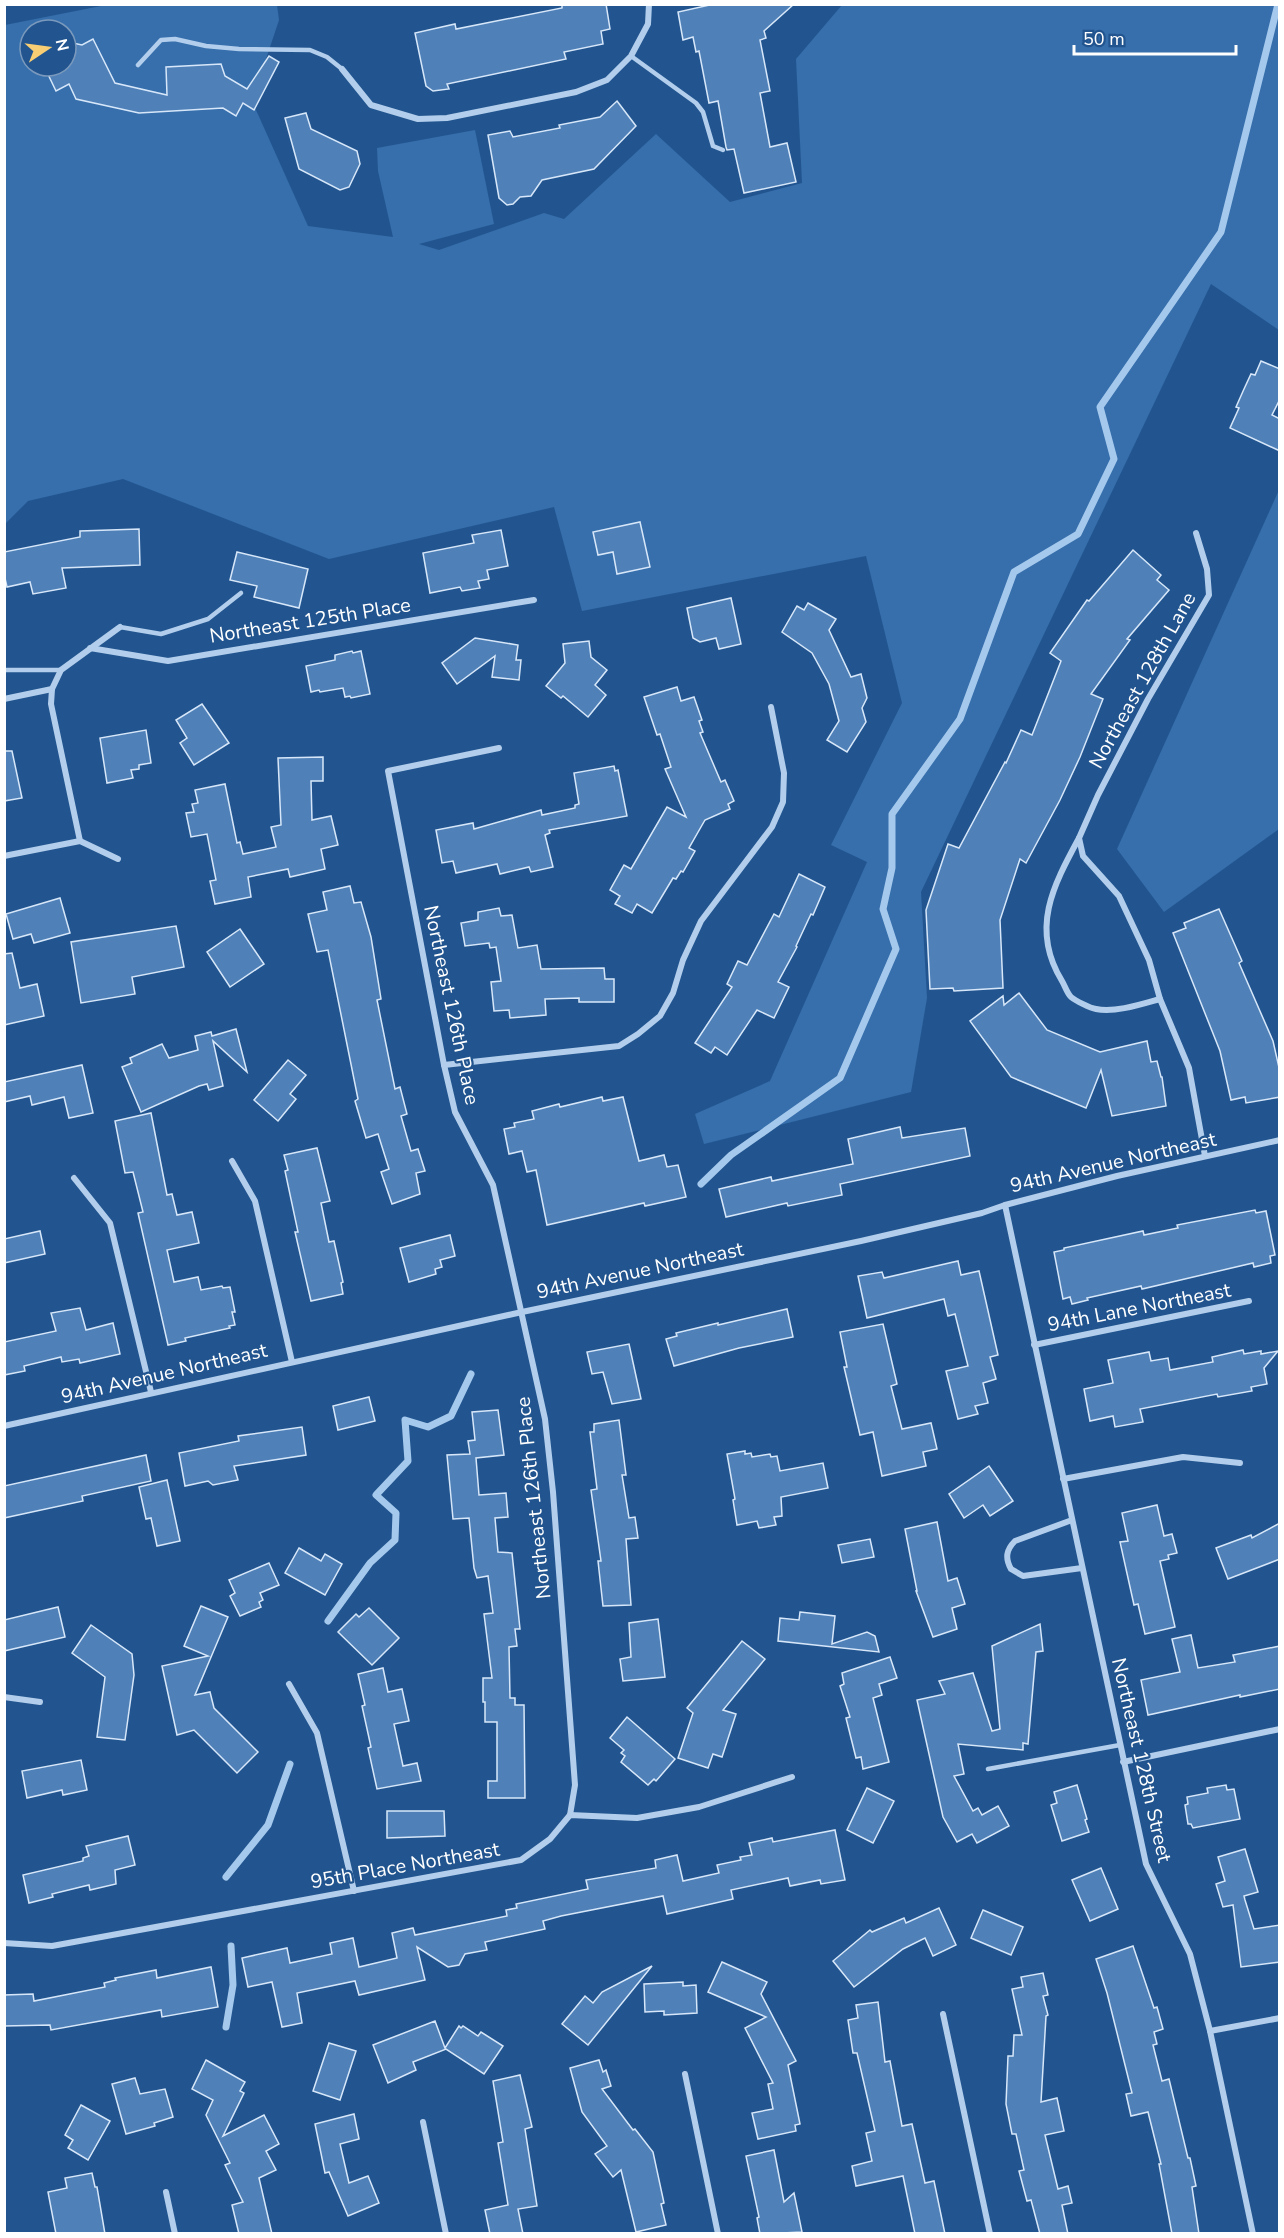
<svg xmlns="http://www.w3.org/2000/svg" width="1284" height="2238" font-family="'Nunito Sans',sans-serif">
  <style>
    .green { fill: #366fac; fill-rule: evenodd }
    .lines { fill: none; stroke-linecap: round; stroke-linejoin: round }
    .stream { stroke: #a5c9ed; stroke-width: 7 }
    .building { fill: #4f81b8; stroke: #d7e7f9; stroke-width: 1.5 }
    .lane { stroke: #b2ceec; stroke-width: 4.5 }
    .street { stroke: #b2ceec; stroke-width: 6 }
    .labels { text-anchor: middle; stroke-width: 4.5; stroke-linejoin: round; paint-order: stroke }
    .street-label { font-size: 20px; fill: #fff; stroke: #22558f }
  </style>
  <rect width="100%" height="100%" fill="#22558f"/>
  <g class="green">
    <path d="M106,5H277L279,20L252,101L308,226L393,237L378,171L377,148L475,130L494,224L419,244L439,250L544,213L564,219L656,134L730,202L802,183L796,59L842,5H1279V330L1211,284L921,892L927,998L911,1092L704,1144L695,1114L770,1081L867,862L831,845L902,703L866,556L582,611L554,507L329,559L123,479L28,501L5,524V25ZM30,30H66V66H30Z"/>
    <polygon points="1279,490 1279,829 1164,912 1117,849"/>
  </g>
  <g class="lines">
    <g class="stream">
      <polyline points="701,1184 731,1155 840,1078 896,949 883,909 892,868 892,814 960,719 1014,572 1078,534 1114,459 1100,407 1221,232 1278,4"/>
      <polyline points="328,1621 370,1563 395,1540 396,1513 376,1495 408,1461 405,1420 428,1427 451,1416 471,1374"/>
      <polyline points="226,1877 268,1825 290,1764"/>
      <polyline points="226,2027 233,1985 231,1946"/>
    </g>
  </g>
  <g class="building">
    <polygon points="562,4 606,4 610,29 601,31 603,44 564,52 566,59 447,84 449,89 433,91 426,86 415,33 455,24 456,29 562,8"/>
    <polygon points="714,4 794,4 764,31 766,38 760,40 770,91 760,93 770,147 787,143 796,182 744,193 734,149 727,150 726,147 718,101 709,103 699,51 696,52 693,37 683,40 678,12"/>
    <polygon points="93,39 115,83 167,95 166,67 221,64 225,76 247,89 269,56 279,62 254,110 243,103 236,116 223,108 139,113 76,99 69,84 56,91 44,66 66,66 66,47 73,43 82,45"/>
    <polygon points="617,101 636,126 594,169 542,180 531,196 520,197 513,204 507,205 499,198 488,135 510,131 513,137 560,128 559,125 600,117"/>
    <polygon points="306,113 311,129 357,151 360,164 349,187 340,190 299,169 285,118"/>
    <polygon points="1261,361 1280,369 1280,399 1272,415 1280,419 1280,451 1230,428 1239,408 1236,407 1244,389 1251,374 1255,375"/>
    <polygon points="640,522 650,567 617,574 613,552 598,555 593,532"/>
    <polygon points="139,529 140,565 62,568 66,588 33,594 30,582 7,587 4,574 4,552 80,537 80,531"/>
    <polygon points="501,530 508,566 487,570 489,579 478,581 480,588 462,591 460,587 430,593 423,553 474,543 472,535"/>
    <polygon points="1133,550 1161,575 1157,580 1169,590 1127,639 1130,640 1091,694 1103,699 1080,757 1060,800 1026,863 1020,859 1000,920 1003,988 954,991 953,988 930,989 926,910 948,844 959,848 1005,762 1006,763 1021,730 1032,735 1061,661 1050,653 1087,600 1089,601"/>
    <polygon points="237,552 308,569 299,608 254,597 257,586 230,580"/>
    <polygon points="731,598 741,644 719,649 716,638 700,642 693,638 687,608"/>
    <polygon points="808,603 836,619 829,630 851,677 861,674 867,698 862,708 866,722 847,752 827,740 839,721 829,684 812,653 782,632 797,606 804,610"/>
    <polygon points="475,638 518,645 516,660 521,660 519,680 492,677 495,656 457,684 442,663"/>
    <polygon points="589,641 591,657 607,670 595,685 606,695 588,717 563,696 561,698 546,686 565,663 563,644"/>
    <polygon points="352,651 353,653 361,651 370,694 351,698 350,696 345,697 343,688 320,692 319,690 311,692 306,666 335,660 335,655"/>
    <polygon points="677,687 681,701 694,697 702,720 699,721 703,732 700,733 721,782 725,780 734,801 728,804 730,809 705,820 689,848 695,851 683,872 681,871 676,879 673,878 652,913 637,904 632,913 615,904 620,896 610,890 624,865 631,869 667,807 686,817 665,769 671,767 660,734 657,735 644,697"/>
    <polygon points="202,704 229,743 194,765 180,743 187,738 176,720"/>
    <polygon points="146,730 151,763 139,765 139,769 131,770 133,778 107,783 100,738"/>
    <polygon points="4,751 12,751 22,798 4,801"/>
    <polygon points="323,757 323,781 311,781 312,820 331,816 338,845 321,849 325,869 290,877 288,869 248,877 251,897 215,904 210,881 216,880 207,834 191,837 186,813 194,812 192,804 198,803 195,790 225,784 237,843 240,842 243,854 276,847 271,827 281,825 278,758"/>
    <polygon points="614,766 615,771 618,770 627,816 549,830 550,833 545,835 553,867 531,872 529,867 500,874 497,864 456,873 453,861 442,863 436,830 473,823 474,829 541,810 542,815 575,808 575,805 579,804 574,773"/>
    <polygon points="799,874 825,887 813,915 811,914 796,946 797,947 778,982 789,987 774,1018 757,1010 727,1055 715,1047 711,1053 695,1043 732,987 727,984 738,961 747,965 774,914 779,917"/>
    <polygon points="350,886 354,903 361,902 371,937 381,999 377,1000 395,1089 400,1087 407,1114 401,1116 411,1151 418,1149 425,1171 416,1173 420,1194 392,1204 381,1172 389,1169 378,1134 366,1138 355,1101 358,1099 328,950 317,952 308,914 327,910 323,892"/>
    <polygon points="60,898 70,933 34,943 31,934 13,939 6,914"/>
    <polygon points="499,908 501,916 512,915 518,948 537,945 541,969 604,968 605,979 614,979 614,1002 579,1002 579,998 545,999 546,1015 510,1018 509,1010 494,1011 491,982 501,981 496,947 490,948 489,943 465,946 461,923 478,920 478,912"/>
    <polygon points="1219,909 1242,961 1239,963 1273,1041 1280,1072 1280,1097 1246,1103 1245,1097 1231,1100 1220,1051 1173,933 1186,928 1184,923"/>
    <polygon points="176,926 184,967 132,977 135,994 81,1003 71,942"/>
    <polygon points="240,929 264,964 230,987 207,952"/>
    <polygon points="12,953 20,988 37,984 44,1016 4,1025 4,954"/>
    <polygon points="1019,993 1047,1030 1100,1052 1147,1041 1151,1062 1157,1061 1161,1077 1162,1077 1166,1106 1112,1116 1101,1070 1086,1108 1011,1077 970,1021 1003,996 1004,1005"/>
    <polygon points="236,1029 247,1072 213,1041 223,1086 209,1090 207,1084 199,1086 141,1112 122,1067 132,1063 130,1058 162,1044 169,1058 198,1050 195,1036 211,1032 212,1036"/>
    <polygon points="288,1060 306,1075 290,1094 296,1099 278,1121 254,1100"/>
    <polygon points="82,1065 93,1113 69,1118 64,1097 32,1105 30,1096 4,1102 4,1082"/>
    <polygon points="602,1097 603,1101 623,1097 639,1161 664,1155 667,1167 678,1165 686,1197 645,1206 644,1203 547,1225 536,1170 527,1172 522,1151 509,1154 504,1129 515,1127 514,1123 534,1119 532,1111 559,1104 560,1107"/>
    <polygon points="151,1113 167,1195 172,1194 177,1215 192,1212 199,1243 167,1250 174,1282 198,1277 201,1290 222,1286 223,1288 230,1287 235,1312 232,1312 235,1325 229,1326 230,1328 185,1338 186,1341 168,1345 138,1213 143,1212 133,1172 125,1173 115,1121"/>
    <polygon points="900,1127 902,1138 965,1128 970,1156 840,1184 842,1195 788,1206 787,1203 726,1217 719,1189 771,1177 772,1181 853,1164 848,1139"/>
    <polygon points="317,1148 330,1201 321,1203 329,1242 334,1241 343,1282 341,1283 343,1294 311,1301 295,1232 298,1232 285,1171 288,1170 284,1155"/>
    <polygon points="1255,1210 1256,1213 1266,1211 1275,1255 1270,1256 1271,1263 1254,1267 1253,1263 1142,1289 1141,1286 1087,1298 1088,1300 1072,1304 1070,1297 1063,1299 1054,1252 1064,1250 1064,1248 1143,1231 1144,1235 1178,1228 1177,1225"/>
    <polygon points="40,1231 45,1254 4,1263 4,1239"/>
    <polygon points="450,1235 455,1256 440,1260 442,1267 435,1269 436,1274 409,1282 400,1248"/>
    <polygon points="958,1261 961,1275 979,1271 998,1355 990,1357 996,1379 983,1383 988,1403 975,1406 978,1414 958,1419 946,1371 968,1366 955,1314 948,1316 944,1299 867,1318 858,1276 882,1272 884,1278"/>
    <polygon points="80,1308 86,1330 113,1323 120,1354 80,1363 79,1359 62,1362 61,1357 24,1366 25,1371 4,1375 4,1342 56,1331 51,1313"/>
    <polygon points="787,1309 793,1337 739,1348 674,1366 666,1339 677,1336 676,1333 718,1323 718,1325"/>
    <polygon points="883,1324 897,1384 891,1386 902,1429 931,1423 937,1449 923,1452 926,1466 882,1476 873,1432 860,1435 844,1367 847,1367 840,1332"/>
    <polygon points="629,1344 641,1399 612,1404 603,1372 592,1374 587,1352"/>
    <polygon points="1243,1350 1244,1354 1261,1351 1261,1354 1278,1351 1264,1368 1267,1384 1251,1387 1252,1391 1218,1397 1217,1394 1140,1409 1143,1422 1115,1427 1113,1416 1090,1421 1084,1389 1113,1383 1108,1360 1149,1352 1151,1361 1168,1358 1170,1370 1213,1362 1212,1357"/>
    <polygon points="369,1397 375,1421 338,1430 333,1406"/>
    <polygon points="498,1410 504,1455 476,1458 479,1495 506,1493 508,1517 495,1518 498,1552 512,1553 520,1629 515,1629 517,1646 509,1647 510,1698 515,1698 515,1705 524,1705 525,1798 488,1798 488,1781 497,1781 497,1722 485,1722 485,1702 483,1702 483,1678 492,1678 484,1614 493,1613 488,1576 477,1578 474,1568 469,1518 453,1519 447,1455 470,1454 468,1441 475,1440 472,1412"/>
    <polygon points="619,1420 626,1475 622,1475 629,1518 635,1517 638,1538 626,1539 631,1605 603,1606 598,1561 601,1561 591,1490 597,1489 590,1432 594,1432 594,1424"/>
    <polygon points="302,1427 306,1455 234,1466 238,1480 213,1485 208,1481 185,1486 179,1453 239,1441 238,1436"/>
    <polygon points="745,1451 745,1454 751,1453 752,1457 770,1454 771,1457 777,1456 780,1471 823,1463 828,1488 781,1497 782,1516 774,1517 776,1525 759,1528 757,1521 737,1525 733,1500 735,1499 727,1454"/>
    <polygon points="146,1455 151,1481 82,1496 83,1501 4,1518 4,1486"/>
    <polygon points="989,1466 1013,1501 990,1516 983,1505 964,1518 949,1494"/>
    <polygon points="167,1480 180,1541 157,1546 151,1518 146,1519 139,1487"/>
    <polygon points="1157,1505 1164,1536 1172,1534 1177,1553 1168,1555 1169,1559 1160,1561 1175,1627 1145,1634 1138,1604 1134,1605 1120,1542 1128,1541 1122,1513"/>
    <polygon points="937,1522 948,1581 957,1578 965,1604 952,1608 957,1629 933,1637 916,1591 917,1591 905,1529"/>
    <polygon points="1280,1523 1280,1559 1228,1579 1216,1548 1251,1535 1252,1538"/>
    <polygon points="870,1539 874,1557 842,1563 838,1545"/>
    <polygon points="299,1548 321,1561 325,1554 342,1564 325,1595 285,1573"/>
    <polygon points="269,1563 279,1585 260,1593 263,1600 259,1602 261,1607 240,1616 230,1596 235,1593 229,1580"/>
    <polygon points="201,1606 228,1617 195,1695 210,1692 214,1708 258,1752 237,1773 194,1730 177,1735 162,1666 208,1656 184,1646"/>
    <polygon points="58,1607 65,1637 4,1651 4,1620"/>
    <polygon points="369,1608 399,1638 372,1665 338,1632 356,1614 359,1617"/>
    <polygon points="800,1612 835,1616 832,1644 867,1632 875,1636 879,1652 778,1641 780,1618 799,1620"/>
    <polygon points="658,1619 665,1677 623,1681 620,1659 631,1657 629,1623"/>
    <polygon points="1040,1624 1043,1651 1036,1652 1028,1744 1023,1743 1023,1750 958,1744 964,1774 954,1776 973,1811 978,1808 982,1815 998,1806 1009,1826 977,1843 972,1834 957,1842 943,1817 917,1700 945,1694 939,1681 973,1673 992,1731 1000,1729 992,1646"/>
    <polygon points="91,1625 132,1654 134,1675 125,1740 97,1737 105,1677 72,1653"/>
    <polygon points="1191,1635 1198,1668 1235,1662 1233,1655 1280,1646 1280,1689 1240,1697 1240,1695 1148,1715 1141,1680 1180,1672 1172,1639"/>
    <polygon points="742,1641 765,1659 723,1710 736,1714 722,1757 713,1754 708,1768 678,1758 693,1713 687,1708"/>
    <polygon points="890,1657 897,1678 879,1684 882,1695 873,1698 889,1762 863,1769 861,1757 856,1758 846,1718 850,1717 840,1686 844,1684 842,1673"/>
    <polygon points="383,1668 388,1692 402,1689 409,1721 394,1724 403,1766 417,1763 421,1781 377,1789 368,1748 371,1747 362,1706 365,1705 358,1674"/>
    <polygon points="627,1717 675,1759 656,1781 654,1779 648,1785 621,1762 625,1756 621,1753 624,1750 610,1738"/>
    <polygon points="81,1760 87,1790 63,1795 62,1790 27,1798 22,1771"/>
    <polygon points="1077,1785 1087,1819 1085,1820 1089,1832 1062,1841 1051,1805 1057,1803 1054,1792"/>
    <polygon points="1226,1785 1227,1790 1234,1789 1240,1819 1193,1828 1191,1824 1188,1824 1185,1805 1188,1804 1187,1797 1208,1793 1207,1788"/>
    <polygon points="867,1788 894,1801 873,1843 847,1830"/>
    <polygon points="387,1811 444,1811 445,1836 387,1838"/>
    <polygon points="835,1830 845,1880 821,1884 820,1880 790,1886 788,1878 731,1890 733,1899 667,1914 663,1896 561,1916 543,1921 545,1929 485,1942 487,1950 465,1954 459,1965 448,1967 417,1947 425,1980 359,1995 355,1981 297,1993 302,2023 282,2027 272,1982 248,1987 242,1958 287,1948 290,1963 332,1954 330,1943 353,1938 359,1967 397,1958 392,1933 413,1928 415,1935 507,1916 506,1910 517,1908 516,1904 588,1889 586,1880 656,1868 655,1860 677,1855 683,1881 719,1873 717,1865 741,1860 740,1857 752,1855 749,1843 772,1838 773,1842"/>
    <polygon points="128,1836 135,1865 115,1870 116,1884 90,1890 89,1885 52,1894 53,1897 29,1903 23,1875 83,1861 83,1858 89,1856 86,1846"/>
    <polygon points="1245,1849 1258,1892 1244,1896 1245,1900 1254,1929 1280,1925 1280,1962 1241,1967 1233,1905 1223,1907 1216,1884 1225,1881 1218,1857"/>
    <polygon points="1101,1868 1118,1909 1090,1921 1072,1880"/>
    <polygon points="939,1908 956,1945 933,1956 925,1938 903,1949 854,1987 833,1961 870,1930 872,1932 904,1918 906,1923"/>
    <polygon points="983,1910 1023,1927 1011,1955 971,1938"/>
    <polygon points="1133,1946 1154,2008 1157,2007 1163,2029 1154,2032 1157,2044 1153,2045 1162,2081 1169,2079 1188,2158 1190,2158 1196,2186 1192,2187 1199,2234 1172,2234 1159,2164 1161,2164 1148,2112 1131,2116 1126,2094 1132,2093 1107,1993 1096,1959"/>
    <polygon points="722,1962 767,1982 761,1994 796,2061 788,2065 800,2124 795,2125 796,2131 758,2139 752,2113 773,2109 768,2084 773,2083 745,2028 766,2017 708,1992"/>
    <polygon points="652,1966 588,2045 562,2024 585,1996 593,2003 602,1992"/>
    <polygon points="211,1967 218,2007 162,2017 161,2010 51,2030 50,2025 4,2026 4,1995 33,1994 34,2001 105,1987 104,1983 116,1980 115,1978 156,1970 157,1978"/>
    <polygon points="1043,1973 1048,1995 1043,1996 1048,2015 1046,2016 1041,2102 1057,2098 1064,2131 1045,2135 1058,2189 1068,2186 1072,2203 1062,2205 1068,2234 1040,2234 1031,2200 1027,2201 1019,2171 1024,2170 1016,2134 1012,2134 1006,2104 1008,2056 1013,2056 1014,2035 1022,2035 1012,1989 1023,1987 1021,1977"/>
    <polygon points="683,1982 683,1986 696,1985 697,2013 664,2015 664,2011 645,2012 644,1984"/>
    <polygon points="878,2002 885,2062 890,2061 902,2126 912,2124 925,2183 934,2181 945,2234 915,2234 903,2176 856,2186 852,2166 872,2161 866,2133 875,2131 857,2053 853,2053 848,2020 858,2018 856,2005"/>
    <polygon points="435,2021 445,2048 459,2026 461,2028 463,2026 478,2036 481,2032 503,2046 484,2074 446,2049 413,2062 416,2070 388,2083 373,2045"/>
    <polygon points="329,2043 356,2051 340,2100 313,2091"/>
    <polygon points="206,2060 245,2082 240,2091 244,2093 223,2136 264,2115 279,2144 266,2151 276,2170 259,2178 272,2234 239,2234 232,2205 243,2202 225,2165 230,2163 206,2115 213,2100 192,2089"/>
    <polygon points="599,2060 603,2072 606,2070 611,2086 602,2089 633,2130 635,2129 653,2152 664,2203 661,2204 666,2225 636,2232 621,2170 613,2177 595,2154 607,2146 582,2112 570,2068"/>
    <polygon points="520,2075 532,2127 525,2129 537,2206 518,2209 523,2234 490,2234 485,2210 508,2205 498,2143 503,2142 493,2081"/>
    <polygon points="135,2078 140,2094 165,2089 173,2117 154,2123 155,2126 126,2134 112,2084"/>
    <polygon points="81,2105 110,2121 88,2160 68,2148 73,2140 65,2135"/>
    <polygon points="354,2114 359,2139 340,2144 349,2183 368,2176 379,2203 348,2216 329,2172 325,2173 315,2124"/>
    <polygon points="774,2150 784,2202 794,2193 802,2232 760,2234 757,2218 759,2217 746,2156"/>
    <polygon points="92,2173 95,2187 97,2187 105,2234 56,2234 48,2192 67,2188 65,2178"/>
  </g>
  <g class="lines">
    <g class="lane">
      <polyline points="631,56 696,103 703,112 713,146 723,150"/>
      <polyline points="138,65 161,40 175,39 206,46 239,49 310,50 327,57 342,69"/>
      <polyline points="120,627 161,634 208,619 241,593"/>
      <polyline points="4,670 61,670"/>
      <polyline points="988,1769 1120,1745"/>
    </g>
    <g class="street">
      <polyline points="342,69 371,105 418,119 447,118 576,92 607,80 631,56 648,24 649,4"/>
      <polyline points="1196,533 1207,569 1209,595 1148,699 1098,795 1079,838 1083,856 1119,896 1149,960 1160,999 1189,1068 1205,1156"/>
      <polyline points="90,648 168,661 534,600"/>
      <polyline points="4,699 52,689"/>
      <polyline points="499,748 388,771 444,1065 455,1112 493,1185 545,1419 553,1492 575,1785 570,1815"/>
      <path d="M1079,838C1053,886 1030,929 1062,981C1065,986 1067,993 1071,997C1076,1001 1090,1008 1096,1009C1115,1013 1142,1004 1160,999"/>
      <polyline points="80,841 51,704 52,689 61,670 120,627"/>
      <polyline points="4,856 80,841 118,859"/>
      <polyline points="444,1065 619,1046 638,1034 660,1016 673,993 683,960 701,921 772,827 783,802 784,773 771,707"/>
      <polyline points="232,1161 255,1201 292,1362"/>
      <polyline points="74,1178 110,1223 151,1392"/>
      <polyline points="1005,1205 1146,1864 1190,1954 1210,2031 1253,2234"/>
      <polyline points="1034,1345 1249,1301"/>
      <polyline points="4,1426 522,1312 861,1241 982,1213 1005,1205 1117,1176 1280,1140"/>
      <polyline points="1063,1479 1183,1457 1240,1463"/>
      <path d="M1072,1520L1015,1541C1006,1550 1005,1558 1011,1569L1023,1576L1082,1568"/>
      <polyline points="289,1684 317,1733 354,1891"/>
      <polyline points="4,1697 40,1702"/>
      <polyline points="1123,1762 1280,1729"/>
      <polyline points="4,1943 52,1946 521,1860 550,1839 570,1815 637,1818 699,1807 792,1777"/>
      <polyline points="943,2014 990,2234"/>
      <polyline points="1210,2031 1280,2018"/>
      <polyline points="685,2074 718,2234"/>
      <polyline points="423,2122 446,2234"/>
      <polyline points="166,2192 175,2234"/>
    </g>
  </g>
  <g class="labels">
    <g class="street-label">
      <text transform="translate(310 620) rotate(-9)" y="7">Northeast 125th Place</text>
      <text transform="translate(1142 680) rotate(-61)" y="7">Northeast 128th Lane</text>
      <text transform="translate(452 1005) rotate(78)" y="7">Northeast 126th Place</text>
      <text transform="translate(1113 1162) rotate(-13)" y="7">94th Avenue Northeast</text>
      <text transform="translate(640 1270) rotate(-12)" y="7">94th Avenue Northeast</text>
      <text transform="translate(1139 1307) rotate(-11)" y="7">94th Lane Northeast</text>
      <text transform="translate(164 1373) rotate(-13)" y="7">94th Avenue Northeast</text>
      <text transform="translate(533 1498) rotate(-96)" y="7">Northeast 126th Place</text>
      <text transform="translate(1142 1760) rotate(77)" y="7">Northeast 128th Street</text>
      <text transform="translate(405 1865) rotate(-10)" y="7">95th Place Northeast</text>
    </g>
  </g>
  <rect width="1284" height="2238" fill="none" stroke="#ffffff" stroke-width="12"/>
  <g transform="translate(48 48) rotate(77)"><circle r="28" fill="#22558f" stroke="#7a99bc" stroke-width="1.5"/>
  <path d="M0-4.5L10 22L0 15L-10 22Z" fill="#f8ce74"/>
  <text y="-9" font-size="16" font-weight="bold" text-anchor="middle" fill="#ffffff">N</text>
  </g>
  <path d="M1074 45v9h162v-9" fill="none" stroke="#ffffff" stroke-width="3"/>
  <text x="1083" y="45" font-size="18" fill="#ffffff" stroke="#22558f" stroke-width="4.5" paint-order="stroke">50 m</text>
</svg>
